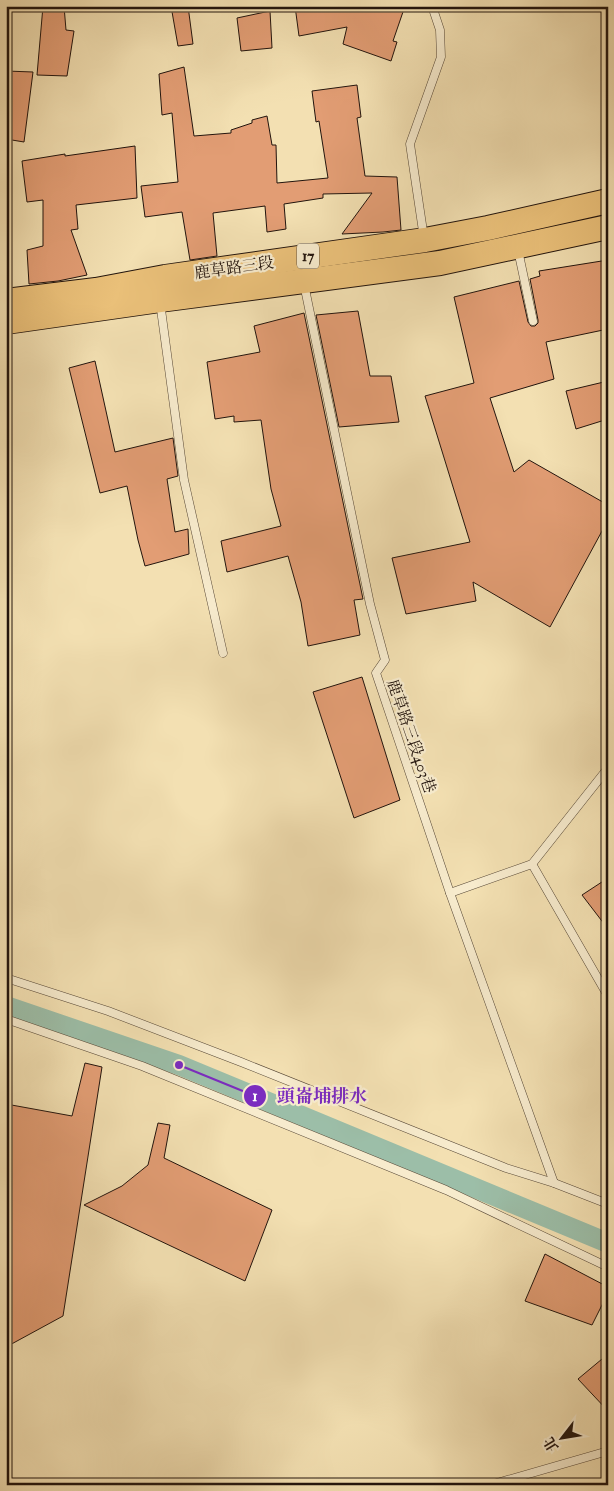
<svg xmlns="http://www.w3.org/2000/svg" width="614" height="1491" font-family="'IM FELL Double Pica','Noto Serif TC',serif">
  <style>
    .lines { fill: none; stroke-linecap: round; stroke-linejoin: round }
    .canal { stroke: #9cbea8; stroke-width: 20 }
    .building { fill: #e29d74; stroke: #22140d }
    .service-casing { stroke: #564736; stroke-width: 9 }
    .primary-casing { stroke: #22140d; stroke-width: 26 }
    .service { stroke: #f7ebcd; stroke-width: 8 }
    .primary { stroke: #eac079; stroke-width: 24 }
    .labels { text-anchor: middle; stroke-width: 4.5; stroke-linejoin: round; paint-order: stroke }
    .shield { fill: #f7ebcd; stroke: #625447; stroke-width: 1 }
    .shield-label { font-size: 15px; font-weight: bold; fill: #22140d }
    .street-label { font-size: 16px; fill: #22140d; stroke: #f7ebcd }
    .leader { fill: none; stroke: #7b2cbf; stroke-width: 2 }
    .callout-dot { fill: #7b2cbf; stroke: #f7ebcd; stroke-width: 2 }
    .mark-label { font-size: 15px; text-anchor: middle; font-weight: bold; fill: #fff }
    .callout-label { font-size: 18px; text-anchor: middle; font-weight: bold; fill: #7b2cbf; stroke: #f7ebcd; stroke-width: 4.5; stroke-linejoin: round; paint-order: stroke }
  </style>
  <rect width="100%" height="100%" fill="#f3e0b2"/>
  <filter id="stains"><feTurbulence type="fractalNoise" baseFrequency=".004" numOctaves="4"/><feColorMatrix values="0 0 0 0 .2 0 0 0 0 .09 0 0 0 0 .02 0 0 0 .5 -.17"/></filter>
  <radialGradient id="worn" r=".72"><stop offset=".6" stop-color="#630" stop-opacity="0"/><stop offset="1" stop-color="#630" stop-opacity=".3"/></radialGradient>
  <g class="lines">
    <polyline class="canal" points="6,1006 179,1065 608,1243"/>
  </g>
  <g class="building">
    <polygon points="43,6 64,6 66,30 74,31 67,76 37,75"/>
    <polygon points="171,6 188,6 193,44 178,46"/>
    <polygon points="295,6 405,6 393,41 397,42 391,61 343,44 347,27 299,36"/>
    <polygon points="270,11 272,48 241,51 237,18"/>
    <polygon points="184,67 194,136 231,133 231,130 252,123 252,120 267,116 272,145 276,145 277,183 328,178 319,121 316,122 312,91 357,85 361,117 357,118 365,176 397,177 401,230 383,232 342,234 372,193 323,194 323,198 284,204 286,229 267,232 265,206 213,213 217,256 190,260 182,212 145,217 141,186 178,182 172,113 162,115 159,74"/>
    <polygon points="6,71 33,72 24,142 6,139"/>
    <polygon points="135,146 137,198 76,205 78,229 71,230 87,275 58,281 29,284 27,250 43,246 43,200 27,202 22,161 65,154 65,156"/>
    <polygon points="608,260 608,329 546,342 554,379 490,398 514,472 529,460 608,505 608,520 550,627 473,582 476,601 406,614 392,558 470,542 425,396 474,383 454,297 519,281 528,322 531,326 535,326 538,323 538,320 530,279 540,276 539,271"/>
    <polygon points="358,311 370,376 391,376 399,422 339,427 316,315"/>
    <polygon points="304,313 363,599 354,600 360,635 308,646 301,602 288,556 227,572 221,541 281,526 271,489 261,420 234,422 234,416 215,419 207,362 260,352 254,326"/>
    <polygon points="95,361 115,452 173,438 178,476 167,479 175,532 188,529 189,554 145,566 138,540 127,486 100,493 69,368"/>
    <polygon points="608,381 608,419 576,429 566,391"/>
    <polygon points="362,677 400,800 354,818 313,692"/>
    <polygon points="608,878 608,929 582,895"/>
    <polygon points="85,1063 102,1067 63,1316 6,1347 6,1104 72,1116"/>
    <polygon points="158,1123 170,1125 164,1158 272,1210 245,1281 84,1205 122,1186 148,1165"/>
    <polygon points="545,1254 608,1287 608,1293 592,1325 525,1301"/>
    <polygon points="608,1354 608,1411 578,1379"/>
  </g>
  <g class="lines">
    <g class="service-casing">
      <g id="service">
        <polyline points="424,238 410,144 441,57 440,30 432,6"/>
        <polyline points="518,250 533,321"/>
        <polyline points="304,284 370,604 385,660 376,673 450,893 554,1183"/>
        <polyline points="160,302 184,480 223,653"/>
        <polyline points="532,864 608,996"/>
        <polyline points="450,893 532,864 608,768"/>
        <polyline points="6,978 108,1011 241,1062 506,1168 554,1183 608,1204"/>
        <polyline points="6,1019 142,1066 446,1190 608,1267"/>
        <polyline points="490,1485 608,1451"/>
      </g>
    </g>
    <g class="primary-casing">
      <g id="primary">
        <polyline points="6,301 96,290 165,277 425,240 488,228 608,201"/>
        <polyline points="6,322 160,300 440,263 608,227"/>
      </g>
    </g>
    <use href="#service" class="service"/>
    <use href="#primary" class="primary"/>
  </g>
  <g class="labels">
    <rect class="shield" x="297" y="243.5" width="22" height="25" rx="4"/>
    <g class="shield-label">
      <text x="308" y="261">17</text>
    </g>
    <g class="street-label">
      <text transform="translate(234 267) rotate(-8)" y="6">鹿草路三段</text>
      <text transform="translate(412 736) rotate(71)" y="6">鹿草路三段403巷</text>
    </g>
  </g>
  <path class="leader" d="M179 1065L255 1096"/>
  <g class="callout-dot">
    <circle cx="179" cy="1065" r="5"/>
    <circle cx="255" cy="1096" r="12"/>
  </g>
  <g class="mark-label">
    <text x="255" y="1101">1</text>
  </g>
  <g class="callout-label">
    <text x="322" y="1102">頭崙埔排水</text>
  </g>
  <rect width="614" height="1491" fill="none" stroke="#f3e0b2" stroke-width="25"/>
  <rect x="8" y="8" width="599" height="1476" fill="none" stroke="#22140d" stroke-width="2.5"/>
  <rect x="12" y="12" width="589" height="1466" fill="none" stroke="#22140d"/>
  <g transform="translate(562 1438) rotate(239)" stroke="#f7ebcd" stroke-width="4" paint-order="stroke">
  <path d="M0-4L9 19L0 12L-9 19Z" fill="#22140d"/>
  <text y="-8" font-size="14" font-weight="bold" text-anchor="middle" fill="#22140d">北</text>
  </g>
  <rect width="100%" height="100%" filter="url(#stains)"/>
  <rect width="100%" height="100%" fill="url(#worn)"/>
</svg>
